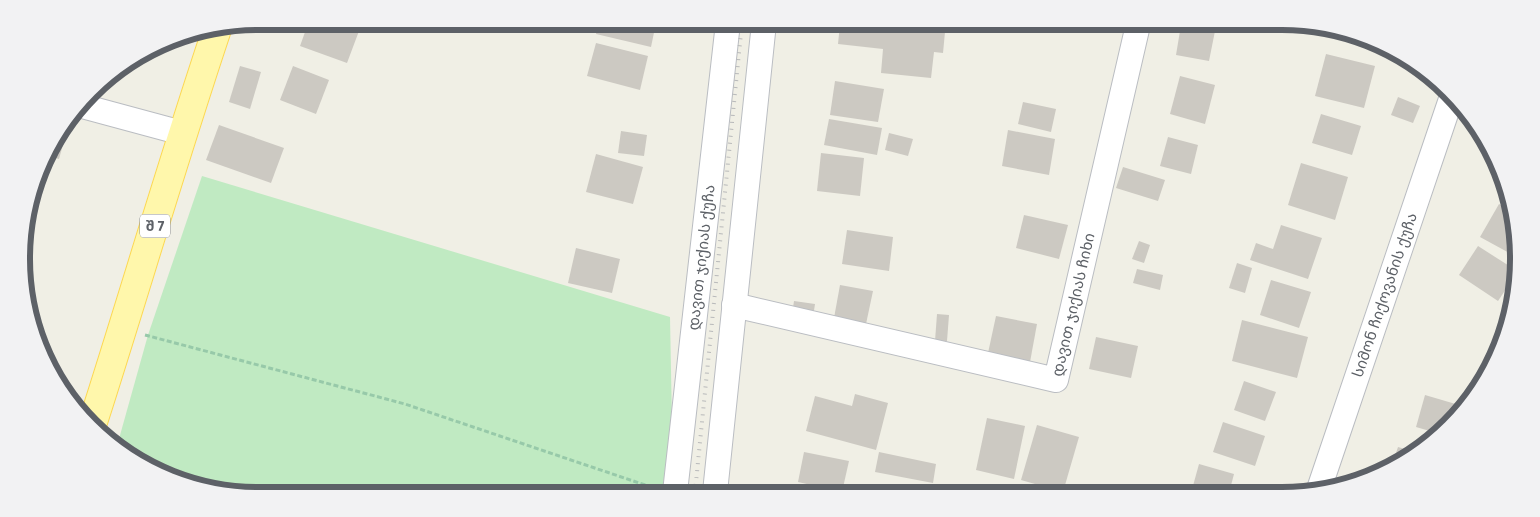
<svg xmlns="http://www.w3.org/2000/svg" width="1540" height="517" font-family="'Fira Sans','Noto Sans Georgian',sans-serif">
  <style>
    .green { fill: #c0eac2 }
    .building { fill: #ccc9c2 }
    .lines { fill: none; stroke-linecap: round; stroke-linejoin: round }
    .minor-casing { stroke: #babdc2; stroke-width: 26 }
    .primary-casing { stroke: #fdd851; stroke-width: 30 }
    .path { stroke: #97c9a9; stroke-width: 3; stroke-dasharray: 5 2.5; stroke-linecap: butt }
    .minor { stroke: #fff; stroke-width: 24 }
    .primary { stroke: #fff7ab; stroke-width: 28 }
    .rail { stroke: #b8b9ba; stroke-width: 4; stroke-dasharray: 1 6; stroke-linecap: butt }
    .labels { text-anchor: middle; stroke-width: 4; stroke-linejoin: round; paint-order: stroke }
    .shield { fill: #fff; stroke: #8e9095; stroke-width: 1 }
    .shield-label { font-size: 14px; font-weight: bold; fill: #5d6167 }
    .street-label { font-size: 15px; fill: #5d6167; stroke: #fff }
    .rim { fill: none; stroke: #5d6167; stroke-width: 6 }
  </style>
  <rect width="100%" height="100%" fill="#f0efe5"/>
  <polygon class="green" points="202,176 670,317 672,423 662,492 212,491 127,456 117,446 148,335"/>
  <g class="building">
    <polygon points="258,21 292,21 290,32 251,23"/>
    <polygon points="309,21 362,23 347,63 300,46"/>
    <polygon points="599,23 656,23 651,47 596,34"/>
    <polygon points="840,24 886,24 885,27 945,32 943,53 934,52 931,78 881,73 883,49 838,44"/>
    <polygon points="1181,25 1215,31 1209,61 1176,55"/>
    <polygon points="596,43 648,56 640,90 587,76"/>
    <polygon points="1326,54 1375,66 1364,108 1315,96"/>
    <polygon points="240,66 261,72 250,109 229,102"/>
    <polygon points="293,66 329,80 316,114 280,100"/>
    <polygon points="1180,76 1215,85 1205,124 1170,114"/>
    <polygon points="835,81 884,89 878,122 830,115"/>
    <polygon points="1398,97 1420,106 1413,123 1391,115"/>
    <polygon points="1023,102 1056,109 1051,132 1018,124"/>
    <polygon points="1321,114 1361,126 1352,155 1312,143"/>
    <polygon points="829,119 882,128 877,155 824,145"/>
    <polygon points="69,123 59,159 45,155 46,153"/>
    <polygon points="219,125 284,148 271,183 206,160"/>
    <polygon points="1008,130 1055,139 1049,175 1002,166"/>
    <polygon points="621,131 647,135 644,156 618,153"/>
    <polygon points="889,133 913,139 908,156 885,150"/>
    <polygon points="1168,137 1198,145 1191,174 1160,166"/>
    <polygon points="821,153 864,158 860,196 817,191"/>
    <polygon points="596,154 643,167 633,204 586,192"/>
    <polygon points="1301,163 1348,177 1335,220 1288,205"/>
    <polygon points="1123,167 1165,180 1158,201 1116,188"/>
    <polygon points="1499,204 1514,212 1513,255 1480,237"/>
    <polygon points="1024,215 1068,225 1059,259 1016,248"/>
    <polygon points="1281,225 1322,238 1308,279 1250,260 1256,243 1273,249"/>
    <polygon points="847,230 893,237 889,271 842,264"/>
    <polygon points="1139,241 1150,245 1144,263 1132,259"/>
    <polygon points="1478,246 1514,269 1514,277 1498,301 1459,275"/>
    <polygon points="576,248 620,259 612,293 568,283"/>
    <polygon points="1237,263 1252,268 1245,293 1229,288"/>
    <polygon points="1137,269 1163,275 1160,290 1133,283"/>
    <polygon points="1271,280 1311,292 1299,328 1260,315"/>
    <polygon points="840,285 873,291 866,324 834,318"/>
    <polygon points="794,301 815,304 813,317 792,314"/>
    <polygon points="937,314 949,315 947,341 935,341"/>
    <polygon points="996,316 1037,324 1030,362 988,353"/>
    <polygon points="1242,320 1308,337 1297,378 1232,361"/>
    <polygon points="1096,337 1138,346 1131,378 1089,369"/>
    <polygon points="1495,353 1487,377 1485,380 1480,377"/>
    <polygon points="1244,381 1276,392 1265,421 1234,410"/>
    <polygon points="855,394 888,403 876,450 806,431 815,396 852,406"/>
    <polygon points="1425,395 1459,405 1457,414 1440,434 1416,427"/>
    <polygon points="987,418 1025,426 1014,479 976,470"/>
    <polygon points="1223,422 1265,436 1255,466 1213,452"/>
    <polygon points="1037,425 1079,437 1063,492 1021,480"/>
    <polygon points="1398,447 1415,452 1391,468"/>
    <polygon points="804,452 849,461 842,492 798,482"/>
    <polygon points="879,452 936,464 933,483 875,472"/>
    <polygon points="1199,464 1234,474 1229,493 1191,493"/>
  </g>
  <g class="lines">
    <g class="minor-casing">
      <g id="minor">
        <polyline points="82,106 182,133"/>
        <path id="s1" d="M734,305L1056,380L1138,25"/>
        <path id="s2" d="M675,492L728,23"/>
        <polyline points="715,492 764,23"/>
        <path id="s3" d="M1318,492L1451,99"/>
      </g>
    </g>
    <g class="primary-casing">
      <path id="primary" d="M93,422C135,291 173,160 217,29"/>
    </g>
    <polyline class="path" points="145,335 405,404 654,488"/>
    <use href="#minor" class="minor"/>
    <use href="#primary" class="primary"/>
    <polyline class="rail" points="695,492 742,23"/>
  </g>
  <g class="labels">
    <rect class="shield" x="140" y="214.5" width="30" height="23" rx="4"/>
    <g class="shield-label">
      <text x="155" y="231">შ 7</text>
    </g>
    <g class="street-label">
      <text dy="5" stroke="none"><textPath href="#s2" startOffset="236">დავით ჯიქიას ქუჩა</textPath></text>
      <text dy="5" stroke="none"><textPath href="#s3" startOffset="208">სიმონ ჩიქოვანის ქუჩა</textPath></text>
      <text dy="5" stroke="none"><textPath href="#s1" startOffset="408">დავით ჯიქიას ჩიხი</textPath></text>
    </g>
  </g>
  <path d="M0 0H1540V517H0ZM258 30H1282A228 228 0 0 1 1510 258V259A228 228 0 0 1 1282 487H258A228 228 0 0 1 30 259V258A228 228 0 0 1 258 30Z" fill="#f2f2f3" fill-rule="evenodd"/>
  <path class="rim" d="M258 30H1282A228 228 0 0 1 1510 258V259A228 228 0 0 1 1282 487H258A228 228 0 0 1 30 259V258A228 228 0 0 1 258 30Z"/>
</svg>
